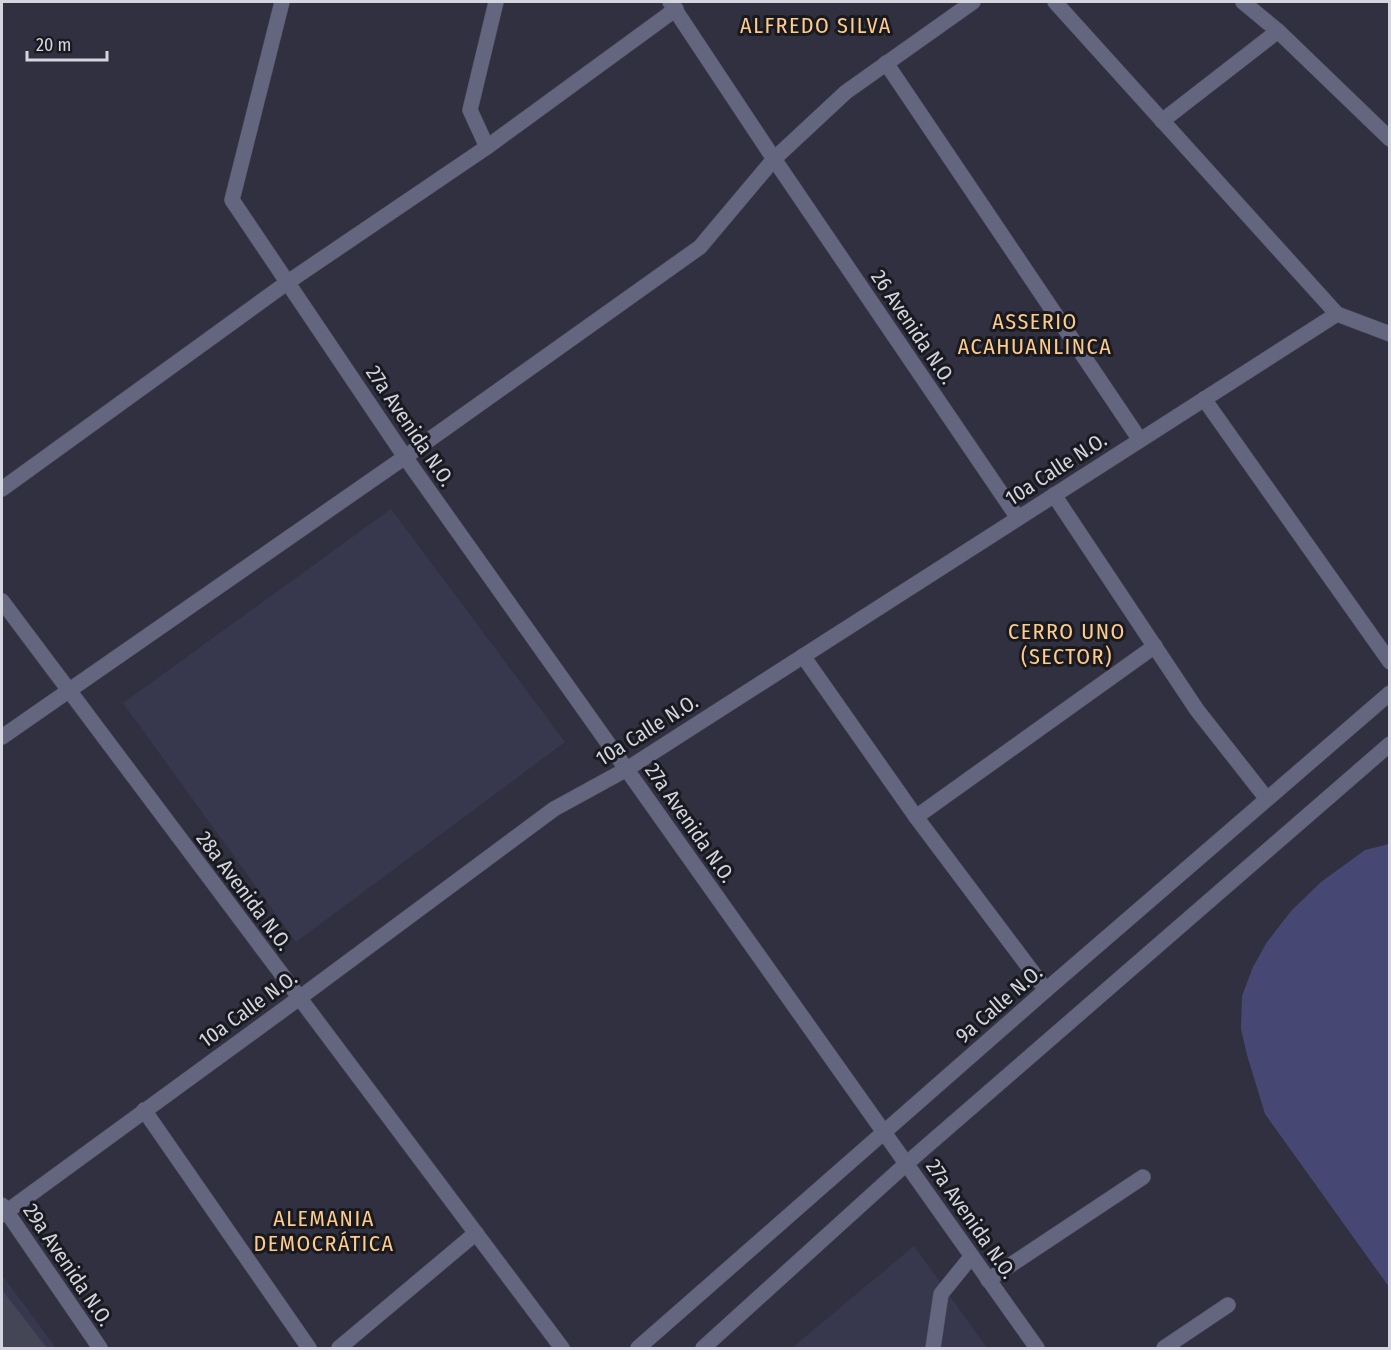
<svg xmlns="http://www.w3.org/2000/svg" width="1391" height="1350" font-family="'Fira Sans Condensed',sans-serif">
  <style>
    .built { fill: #37384e }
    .green { fill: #474773 }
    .building { fill: #444555 }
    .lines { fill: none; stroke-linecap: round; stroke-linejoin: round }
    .minor-casing { stroke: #4e4e5d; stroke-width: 16 }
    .minor { stroke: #64657f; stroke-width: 15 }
    .labels { text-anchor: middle; stroke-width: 6; stroke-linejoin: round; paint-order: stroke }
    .street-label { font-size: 21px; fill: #d5d5e0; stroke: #191920 }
    .neighbourhood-label { font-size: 22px; letter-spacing: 1.5px; fill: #fecb8a; stroke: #191920 }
  </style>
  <rect width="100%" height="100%" fill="#303040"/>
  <g class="built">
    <polygon points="391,509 565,742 296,942 123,703"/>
    <polygon points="914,1246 987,1348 792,1348"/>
    <polygon points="2,1275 56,1348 2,1348"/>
  </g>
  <polygon class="green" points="1389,844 1390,844 1389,1287 1265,1114 1247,1055 1241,1029 1242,996 1253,967 1267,942 1291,911 1321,882 1365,850"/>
  <polygon class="building" points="2,1290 47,1348 2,1348"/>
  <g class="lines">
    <g class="minor-casing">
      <g id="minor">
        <polyline points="282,2 232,200 405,457 1037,1348"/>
        <polyline points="670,2 774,159 1018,518"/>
        <polyline points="1055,2 1337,314 1390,334"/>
        <polyline points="1243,2 1278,31 1390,139"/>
        <polyline points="886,63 1140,440"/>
        <polyline points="1162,121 1278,31"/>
        <polyline points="487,147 470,110 496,2"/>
        <polyline points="1204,399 1390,662"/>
        <polyline points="2,489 288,282 487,147 676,9"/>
        <polyline points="1054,495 1197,710 1267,799"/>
        <polyline points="2,601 562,1348"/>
        <polyline points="803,656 916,817 1046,990"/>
        <polyline points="2,737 405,457 700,247 774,159 846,92 973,2"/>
        <polyline points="916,817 1155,646"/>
        <polyline points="144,1110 309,1348"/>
        <polyline points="2,1205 100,1348"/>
        <polyline points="2,1215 298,999 554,809 627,769 1337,314"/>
        <polyline points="988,1280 1143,1177"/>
        <polyline points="339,1348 476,1233"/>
        <polyline points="638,1348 1046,990 1390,693"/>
        <polyline points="703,1348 906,1164 1390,744"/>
        <polyline points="933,1348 941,1294 971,1257"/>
        <polyline points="1164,1348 1228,1305"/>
      </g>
    </g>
    <use href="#minor" class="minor"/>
  </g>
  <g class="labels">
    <g class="street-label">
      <text transform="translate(913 327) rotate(56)" y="7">26 Avenida N.O.</text>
      <text transform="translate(410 426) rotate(56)" y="7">27a Avenida N.O.</text>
      <text transform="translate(1056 469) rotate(-33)" y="7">10a Calle N.O.</text>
      <text transform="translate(647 730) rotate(-32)" y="7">10a Calle N.O.</text>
      <text transform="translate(690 823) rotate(55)" y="7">27a Avenida N.O.</text>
      <text transform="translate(244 891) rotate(53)" y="7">28a Avenida N.O.</text>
      <text transform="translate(999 1004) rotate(-41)" y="7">9a Calle N.O.</text>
      <text transform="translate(248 1009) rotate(-36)" y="7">10a Calle N.O.</text>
      <text transform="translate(971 1219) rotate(55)" y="7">27a Avenida N.O.</text>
      <text transform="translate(68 1265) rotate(56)" y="7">29a Avenida N.O.</text>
    </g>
    <g class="neighbourhood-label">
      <text x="816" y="33">ALFREDO SILVA</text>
      <text x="1035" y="329">ASSERIO<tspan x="1035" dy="25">ACAHUANLINCA</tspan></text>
      <text x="1067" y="639">CERRO UNO<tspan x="1067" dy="25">(SECTOR)</tspan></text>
      <text x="324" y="1226">ALEMANIA<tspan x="324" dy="25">DEMOCRÁTICA</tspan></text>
    </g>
  </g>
  <rect width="1391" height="1350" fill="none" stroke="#d5d5e0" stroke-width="6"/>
  <path d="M27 51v9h80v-9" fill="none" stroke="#d5d5e0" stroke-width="3"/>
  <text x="36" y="51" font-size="18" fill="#d5d5e0" stroke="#191920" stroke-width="4.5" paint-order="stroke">20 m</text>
</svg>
